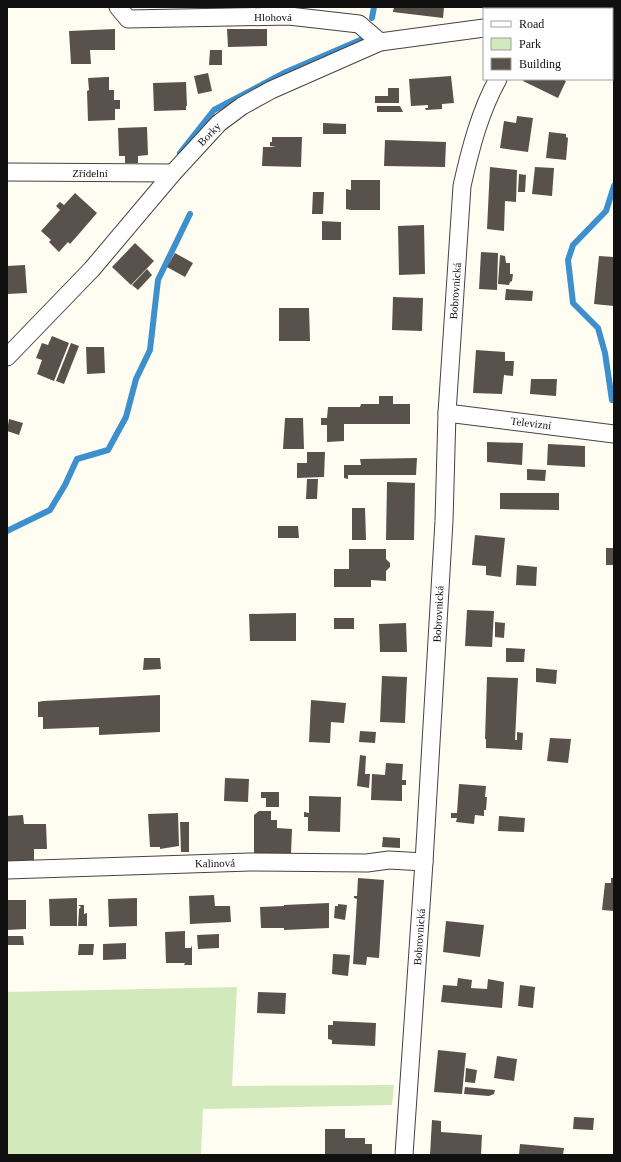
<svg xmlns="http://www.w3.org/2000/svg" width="621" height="1162" font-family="Georgia,serif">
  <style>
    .green { fill: #d2eabb }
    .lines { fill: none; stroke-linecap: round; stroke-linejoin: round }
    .stream { stroke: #3d8fce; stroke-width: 6 }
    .building { fill: #59514c }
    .street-casing { stroke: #434343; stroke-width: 19 }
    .street { stroke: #fff; stroke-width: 17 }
    .labels { text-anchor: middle; stroke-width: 4; stroke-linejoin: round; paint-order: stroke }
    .street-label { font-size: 11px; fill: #101010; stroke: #fff }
  </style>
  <rect width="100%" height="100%" fill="#fffdf2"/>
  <polygon class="green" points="237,987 232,1086 394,1085 392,1105 203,1109 201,1155 7,1155 7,992"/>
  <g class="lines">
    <g class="stream">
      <polyline points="604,7 605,9"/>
      <polyline points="372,18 374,7"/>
      <polyline points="612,28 614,38"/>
      <polyline points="180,153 214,110 286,72 365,38"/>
      <polyline points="612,400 605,353 598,328 573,303 568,260 573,245 606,211 614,186"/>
      <polyline points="7,531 50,510 65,485 77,459 108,450 126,417 136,379 150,350 158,280 190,214"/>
    </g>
  </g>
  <g class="building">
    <polygon points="394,7 444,7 443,18 393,12"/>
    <polygon points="115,29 115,50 90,50 91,64 71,64 69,31"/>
    <polygon points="227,29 267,29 267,46 228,47"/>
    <polygon points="210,50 222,50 222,65 209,65"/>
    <polygon points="208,73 212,91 198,94 194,76"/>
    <polygon points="451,76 454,103 442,104 442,109 426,110 425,108 428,108 428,105 411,106 409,79"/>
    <polygon points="106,77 109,77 109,90 114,90 114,100 120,100 120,109 115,109 115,120 88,121 87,91 89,90 88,78"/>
    <polygon points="524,79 562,79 566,81 558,98 523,81"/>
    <polygon points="186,82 187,106 186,106 186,110 154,111 153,83"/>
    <polygon points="388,88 399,88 399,103 375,103 375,96 388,96"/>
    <polygon points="377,106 400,106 403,112 377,112"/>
    <polygon points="517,116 533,118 528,152 500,148 504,121 516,123"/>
    <polygon points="323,123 346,124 346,134 323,134"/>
    <polygon points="147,127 148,155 138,156 138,163 125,163 125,156 119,156 118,128"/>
    <polygon points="549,132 566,134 566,137 568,138 566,160 546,158"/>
    <polygon points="272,137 302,137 301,167 262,166 263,147 276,147 270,146 270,142 272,142"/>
    <polygon points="385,140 446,142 445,167 384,166"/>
    <polygon points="490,167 517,170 516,202 505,201 504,231 487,229"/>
    <polygon points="535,167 554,168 552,196 532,194"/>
    <polygon points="519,174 526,175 525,192 518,192"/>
    <polygon points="351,180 380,180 380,210 351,210 346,209 346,189 351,190"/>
    <polygon points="313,192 324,192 323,214 312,214"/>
    <polygon points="75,193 97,213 78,235 70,244 68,242 59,252 49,242 51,240 41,231 60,210 56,206 60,202 64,205"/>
    <polygon points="322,221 341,222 341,240 322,240"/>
    <polygon points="424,225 425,274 399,275 398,226"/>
    <polygon points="135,243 154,261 131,285 112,267"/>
    <polygon points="481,252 498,253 497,290 479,289"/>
    <polygon points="175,253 193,263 185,277 167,267"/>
    <polygon points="500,255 505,256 506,263 510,263 510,274 513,274 512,281 510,282 509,285 498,284"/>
    <polygon points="599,256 614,257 614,306 594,304"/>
    <polygon points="25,265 27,293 7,294 7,266"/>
    <polygon points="147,269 152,275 138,290 132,285"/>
    <polygon points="506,289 533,291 532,301 505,300"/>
    <polygon points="393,297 423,298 422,331 392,330"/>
    <polygon points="279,308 309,308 310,341 279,341"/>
    <polygon points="52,336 69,343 54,381 37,374 42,360 36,358 42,343 48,345"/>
    <polygon points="71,343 79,346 64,384 56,381"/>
    <polygon points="86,347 104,347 105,373 87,374"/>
    <polygon points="476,350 505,352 505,361 514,361 513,376 504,375 502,394 473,393"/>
    <polygon points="531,379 557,379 556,396 530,394"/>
    <polygon points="379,396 393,396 393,404 410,404 410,424 344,424 344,441 327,442 327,425 321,425 321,418 327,418 328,407 360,407 361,404 379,404"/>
    <polygon points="285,418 303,418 304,449 283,449"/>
    <polygon points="9,419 23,423 19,435 7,431"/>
    <polygon points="487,442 523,443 522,465 487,462"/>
    <polygon points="548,444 585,446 585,467 547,465"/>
    <polygon points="307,452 325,452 324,477 297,478 297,463 307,463"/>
    <polygon points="417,458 416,475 348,475 348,479 344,478 344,465 361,465 360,459"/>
    <polygon points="527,469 546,470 545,481 527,480"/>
    <polygon points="307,479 318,479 317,499 306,499"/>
    <polygon points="387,482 415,483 414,540 386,540"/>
    <polygon points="500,493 559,493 559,510 500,509"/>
    <polygon points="352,508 365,508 366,540 352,540"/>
    <polygon points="278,526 298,526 299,538 278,538"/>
    <polygon points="475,535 505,538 501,577 486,575 486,566 472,565"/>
    <rect x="606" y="548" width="8" height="17"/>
    <polygon points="349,549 386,549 386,559 390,563 390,567 386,571 386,581 371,580 371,587 334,587 334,569 349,569"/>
    <polygon points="517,565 537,567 536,586 516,585"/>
    <polygon points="467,610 494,611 492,647 465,646"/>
    <polygon points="296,613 296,641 250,641 249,614"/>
    <rect x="334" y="618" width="20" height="11"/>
    <polygon points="495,622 505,623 504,638 495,637"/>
    <polygon points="406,623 407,652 380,652 379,624"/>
    <polygon points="506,648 525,649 524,662 506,662"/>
    <polygon points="144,658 160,658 161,669 143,670"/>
    <polygon points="536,668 557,670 556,684 536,682"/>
    <polygon points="382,676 407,677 405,723 380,722"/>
    <polygon points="487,677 518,678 515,740 517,740 517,732 523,733 522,750 486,748 486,739 485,739"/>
    <polygon points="160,695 160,732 99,735 99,727 43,729 43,717 38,717 38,702 43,701"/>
    <polygon points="311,700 346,703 344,723 331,722 330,743 309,742"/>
    <polygon points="360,731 376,732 375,743 359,742"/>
    <polygon points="550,738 571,739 568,763 547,761"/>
    <polygon points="360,755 366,756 365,774 370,774 369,788 357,786"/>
    <polygon points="386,763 403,764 402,780 406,780 406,785 402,785 402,801 371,800 372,774 385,775"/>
    <polygon points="225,778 249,779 248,802 224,801"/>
    <polygon points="459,784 486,786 485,797 487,797 486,810 484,810 484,816 475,815 474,824 456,822 457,818 451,818 451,813 457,813"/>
    <polygon points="261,792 279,792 279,807 266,807 266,798 261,798"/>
    <polygon points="309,796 341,797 340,832 308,831 308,817 304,817 304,812 309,813"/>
    <polygon points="259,811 271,811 271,820 277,820 277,828 292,829 291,854 254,853 254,815"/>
    <polygon points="178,813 179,846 160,849 160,847 150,847 148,814"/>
    <polygon points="23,815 24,824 46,824 47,849 34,849 34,863 7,863 7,816"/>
    <polygon points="499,816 525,818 524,832 498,831"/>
    <polygon points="180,822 189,822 189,852 181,852"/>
    <polygon points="383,837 400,838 400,848 382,847"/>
    <polygon points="358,878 384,880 379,958 367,957 366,965 353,964 357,899 354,898 354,896 357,896"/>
    <polygon points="611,878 614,878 614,911 602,910 605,883 611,883"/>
    <polygon points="214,895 215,906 230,906 231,922 190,924 189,896"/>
    <polygon points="77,898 77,926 50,926 49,899"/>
    <polygon points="137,898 137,926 109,927 108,899"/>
    <polygon points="7,900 26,900 26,929 7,930"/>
    <polygon points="329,903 329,928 284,930 284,928 261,928 260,907 284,906 284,905"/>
    <polygon points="338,904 347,905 345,920 334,918 335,906 338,906"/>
    <polygon points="78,905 84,905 84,914 87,913 87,926 78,926 79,909 81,907"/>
    <polygon points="446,921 484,925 480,957 443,952"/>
    <polygon points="185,931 185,948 191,948 192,945 192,965 184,965 185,963 166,963 165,932"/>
    <polygon points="219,934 219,948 198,949 197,935"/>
    <polygon points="7,936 23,936 24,945 7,945"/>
    <polygon points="126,943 126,959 103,960 103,944"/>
    <polygon points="79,944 94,944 93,955 78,955"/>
    <polygon points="333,954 350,955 348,976 332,974"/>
    <polygon points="458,978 472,980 471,988 487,989 488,979 504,982 502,1008 441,1002 443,985 457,986"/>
    <polygon points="520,985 535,987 533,1008 518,1006"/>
    <polygon points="258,992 286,993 285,1014 257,1013"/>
    <polygon points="333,1021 376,1023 375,1046 332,1044 332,1040 328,1039 328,1025 333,1025"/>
    <polygon points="438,1050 466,1053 462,1094 434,1092"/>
    <polygon points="497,1056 517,1059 514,1081 494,1078"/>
    <polygon points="466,1068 477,1070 475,1083 465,1082"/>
    <polygon points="465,1087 495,1090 494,1094 489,1096 464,1094"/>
    <polygon points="574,1117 594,1118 593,1130 573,1129"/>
    <polygon points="432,1120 441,1121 441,1132 482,1135 481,1155 430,1155"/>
    <polygon points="325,1129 345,1129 345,1138 365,1138 365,1144 372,1144 372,1155 325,1155"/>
    <polygon points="520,1144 564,1148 563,1155 519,1155"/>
  </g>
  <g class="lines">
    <g class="street-casing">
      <g id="street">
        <polyline points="118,7 128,19 289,16 359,24 380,42"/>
        <polyline points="541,9 543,7"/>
        <polyline points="7,172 173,173"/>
        <polyline points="7,357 92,269 173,173 219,123 242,106 271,90 380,42 484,28"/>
        <polyline points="447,413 614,434"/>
        <polyline points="7,870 250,862 367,863 389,860 424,862"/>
        <path d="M404,1155L424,862L444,521L447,413L462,186C470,150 480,111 498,79"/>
      </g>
    </g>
    <use href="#street" class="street"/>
  </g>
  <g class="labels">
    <g class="street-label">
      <text x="273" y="21">Hlohová</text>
      <text transform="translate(209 134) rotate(-46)" y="4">Borky</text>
      <text x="90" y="177">Zřídelní</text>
      <text transform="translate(455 291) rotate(-86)" y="4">Bobrovnická</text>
      <text transform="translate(531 423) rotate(7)" y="4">Televizní</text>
      <text transform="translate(438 614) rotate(-87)" y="4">Bobrovnická</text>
      <text transform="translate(215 863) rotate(-1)" y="4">Kalinová</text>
      <text transform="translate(419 937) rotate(-86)" y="4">Bobrovnická</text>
    </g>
  </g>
  <rect width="621" height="1162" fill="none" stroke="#101010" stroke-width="16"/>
  <rect x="483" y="8" width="130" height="72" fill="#ffffff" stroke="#9f9f9f"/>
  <rect x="491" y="21" width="20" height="6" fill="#ffffff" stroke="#9f9f9f"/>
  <text x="519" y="28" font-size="12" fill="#101010">Road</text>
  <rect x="491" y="38" width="20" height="12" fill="#d2eabb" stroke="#9f9f9f"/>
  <text x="519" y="48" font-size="12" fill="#101010">Park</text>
  <rect x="491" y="58" width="20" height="12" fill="#59514c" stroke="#9f9f9f"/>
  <text x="519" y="68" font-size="12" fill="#101010">Building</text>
</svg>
